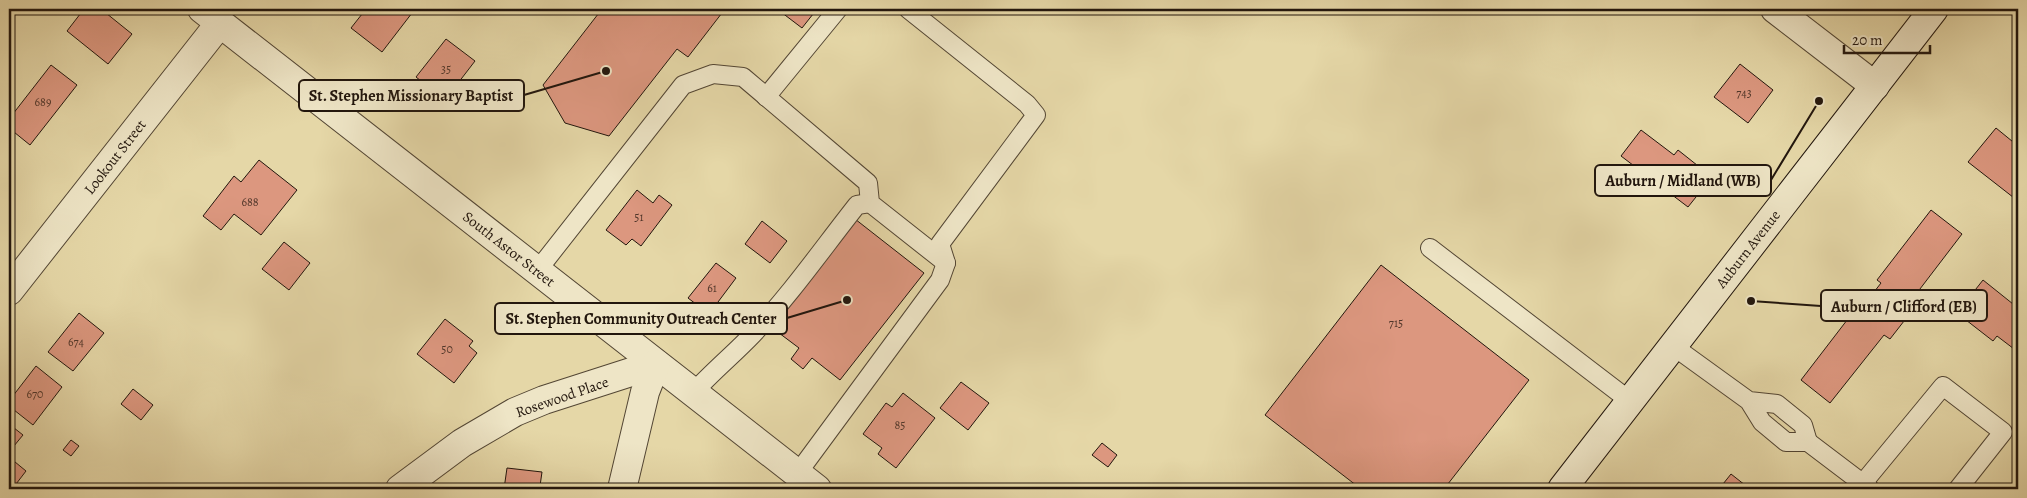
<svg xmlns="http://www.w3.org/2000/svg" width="2027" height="498" font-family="Alegreya,serif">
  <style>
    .building { fill: #dc977f; stroke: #22160d }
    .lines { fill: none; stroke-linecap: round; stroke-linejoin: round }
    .lane-casing { stroke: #534634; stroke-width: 20 }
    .street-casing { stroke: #534634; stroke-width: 30 }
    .secondary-casing { stroke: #22160d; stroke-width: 30 }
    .lane { stroke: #eee5c6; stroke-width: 18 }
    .street { stroke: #eee5c6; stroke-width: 28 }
    .secondary { stroke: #eee5c6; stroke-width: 28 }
    .labels { text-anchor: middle; stroke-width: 4; stroke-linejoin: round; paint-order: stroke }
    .number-label { font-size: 12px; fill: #50362a }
    .street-label { font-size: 15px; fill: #22160d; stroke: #eee5c6 }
    .leader { fill: none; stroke: #22160d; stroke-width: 2 }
    .callout-dot { fill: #22160d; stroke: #eee5c6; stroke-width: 2 }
    .callout { fill: #eee5c6; stroke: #22160d; stroke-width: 2 }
    .callout-label { font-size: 16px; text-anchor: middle; font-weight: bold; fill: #22160d }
  </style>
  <rect width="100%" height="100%" fill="#e5d7a7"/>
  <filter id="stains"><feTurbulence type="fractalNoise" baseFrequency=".004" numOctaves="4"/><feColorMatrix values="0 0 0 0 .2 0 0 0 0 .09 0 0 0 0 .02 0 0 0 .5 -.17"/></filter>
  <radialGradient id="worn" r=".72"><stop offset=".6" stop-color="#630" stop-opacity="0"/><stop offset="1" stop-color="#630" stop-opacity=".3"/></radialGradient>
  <g class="building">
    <polygon points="84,9 101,9 132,34 108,64 67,31"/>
    <polygon points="366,9 407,9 412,13 382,52 351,28"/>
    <polygon points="602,9 725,9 688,57 677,49 609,136 565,123 543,85"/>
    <polygon points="777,9 817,9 802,28"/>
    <polygon points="446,39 475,61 445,100 416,77"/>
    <polygon points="1740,64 1773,90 1748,123 1714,97"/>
    <polygon points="51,65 77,85 30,145 9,128 9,119"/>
    <polygon points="1996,128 2018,146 2018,201 1968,162"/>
    <polygon points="1641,130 1674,155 1678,150 1712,177 1688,207 1621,156"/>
    <polygon points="259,160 297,190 261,235 234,214 221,230 203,216 234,176 241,182"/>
    <polygon points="637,190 653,203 659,195 672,205 641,246 632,239 626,245 606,230"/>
    <polygon points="1931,210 1962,234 1910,302 1915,307 1890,339 1884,335 1830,403 1801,380 1854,311 1857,314 1881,283 1877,280"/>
    <polygon points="855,219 924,273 840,380 812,358 803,369 791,359 799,348 771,327"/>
    <polygon points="762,221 787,241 770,263 745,244"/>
    <polygon points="284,242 310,263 289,290 262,269"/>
    <polygon points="716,263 736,278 709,314 688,298"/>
    <polygon points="1381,265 1529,380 1444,489 1361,489 1265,415"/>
    <polygon points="1983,280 2018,308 2018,352 1997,336 1993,341 1957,313"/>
    <polygon points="79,313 104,333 73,371 48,352"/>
    <polygon points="445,319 473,341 469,346 477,353 454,383 417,354"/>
    <polygon points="36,366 62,387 33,425 9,406 9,401"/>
    <polygon points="961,382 989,403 968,430 940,408"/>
    <polygon points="133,389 153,405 141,420 121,404"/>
    <polygon points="903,393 935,418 896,468 878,454 882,448 863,434 886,403 892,407"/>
    <polygon points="9,424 23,435 9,452"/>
    <polygon points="71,440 79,446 71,456 63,450"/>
    <polygon points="1102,443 1117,455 1108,467 1092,455"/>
    <polygon points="9,457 26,471 13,488 9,485"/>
    <polygon points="507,468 542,472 540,486 552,487 551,489 504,489"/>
    <polygon points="1731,474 1750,489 1719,489"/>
  </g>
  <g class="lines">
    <g class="lane-casing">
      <g id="lane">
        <polyline points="766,97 838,9"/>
        <polyline points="1430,248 1630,401"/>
        <polyline points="537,271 683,85 713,74 743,77 868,183 870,203 946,263"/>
        <polyline points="1673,346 1749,401 1762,422 1786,442 1808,442 1803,425 1777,404 1749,401"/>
        <path d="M693,393C712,372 734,354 753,334C791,294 823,248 857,205L870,203"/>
        <polyline points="1808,442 1870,489"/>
        <polyline points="797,474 940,280 946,263 940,244 1036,115 1027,104 908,9"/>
        <polyline points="1863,483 1943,386 2003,432 1958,489"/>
      </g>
    </g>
    <g class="street-casing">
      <g id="street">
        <polyline points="202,9 817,489"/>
        <polyline points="1775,9 1875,86"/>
        <polyline points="9,291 220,23"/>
        <polyline points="400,489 462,443 515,412 544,400 656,364"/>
        <polyline points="622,489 645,392 656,364"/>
      </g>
    </g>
    <g class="secondary-casing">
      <polyline id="secondary" points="1562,489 1934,9"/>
    </g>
    <use href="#lane" class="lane"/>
    <use href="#street" class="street"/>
    <use href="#secondary" class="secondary"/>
  </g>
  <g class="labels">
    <g class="number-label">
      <text x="446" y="73">35</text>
      <text x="1744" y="97">743</text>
      <text x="43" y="106">689</text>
      <text x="250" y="206">688</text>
      <text x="639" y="221">51</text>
      <text x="712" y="292">61</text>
      <text x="1396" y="327">715</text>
      <text x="76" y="346">674</text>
      <text x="447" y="353">50</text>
      <text x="35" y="398">670</text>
      <text x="900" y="429">85</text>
    </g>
    <g class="street-label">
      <text transform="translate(115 157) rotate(-52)" y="5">Lookout Street</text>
      <text transform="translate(509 249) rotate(38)" y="5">South Astor Street</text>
      <text transform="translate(1748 249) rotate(-52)" y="5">Auburn Avenue</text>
      <text transform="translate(562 397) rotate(-19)" y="5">Rosewood Place</text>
    </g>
  </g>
  <path class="leader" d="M606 71L524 95M1819 101L1771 180M1751 301L1821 306M847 300L787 318"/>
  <g class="callout-dot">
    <circle cx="606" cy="71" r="5"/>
    <circle cx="1819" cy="101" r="5"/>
    <circle cx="1751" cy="301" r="5"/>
    <circle cx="847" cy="300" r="5"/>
  </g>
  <g class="callout">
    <rect x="299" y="80" width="225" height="31" rx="5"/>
    <rect x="1595" y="165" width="176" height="31" rx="5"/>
    <rect x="1821" y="290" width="166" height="31" rx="5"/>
    <rect x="495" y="303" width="292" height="31" rx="5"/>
  </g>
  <g class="callout-label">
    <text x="411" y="101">St. Stephen Missionary Baptist</text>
    <text x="1683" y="186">Auburn / Midland (WB)</text>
    <text x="1904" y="312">Auburn / Clifford (EB)</text>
    <text x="641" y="324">St. Stephen Community Outreach Center</text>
  </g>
  <rect width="2027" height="498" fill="none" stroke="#e5d7a7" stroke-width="30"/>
  <rect x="10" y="10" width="2007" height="478" fill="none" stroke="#22160d" stroke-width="2.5"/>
  <rect x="15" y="15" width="1997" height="468" fill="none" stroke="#22160d"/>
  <path d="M1844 45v8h86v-8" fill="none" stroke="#22160d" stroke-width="2.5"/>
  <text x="1852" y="45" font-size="15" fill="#22160d" stroke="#eee5c6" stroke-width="4" paint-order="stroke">20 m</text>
  <rect width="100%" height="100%" filter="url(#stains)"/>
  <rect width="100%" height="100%" fill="url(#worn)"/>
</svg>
